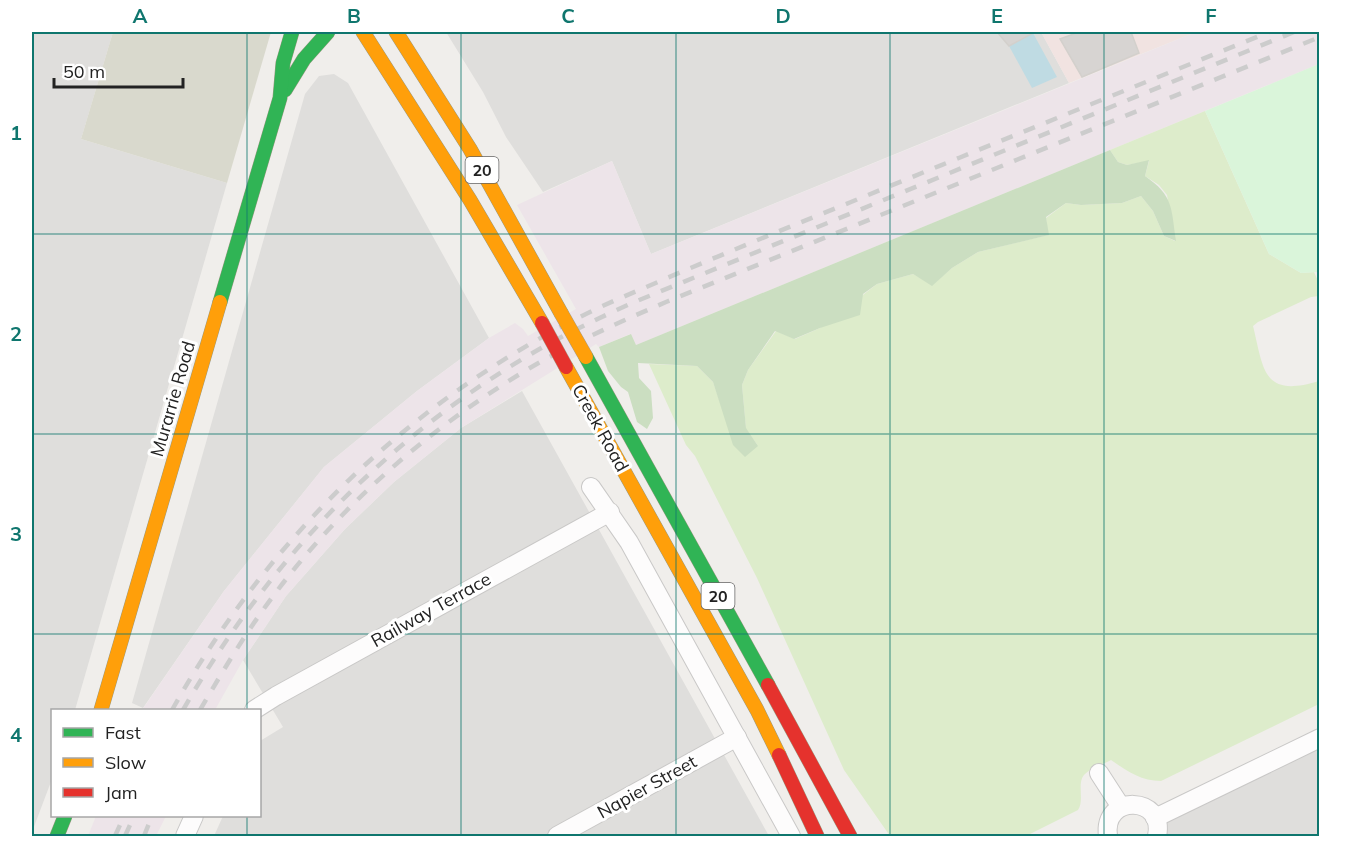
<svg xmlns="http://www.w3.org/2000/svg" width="1351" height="868" font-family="Mulish,sans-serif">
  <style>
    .residential { fill: #dfdedc }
    .commercial { fill: #f1e3e1 }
    .industrial { fill: #ede4e9 }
    .construction { fill: #d9d9cd }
    .grass { fill: #ddeccb }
    .forest { fill: #cbdec1 }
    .park { fill: #daf5da }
    .water { fill: #bfdbe3 }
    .building { fill: #d7d4d2; stroke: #d3d0cc; stroke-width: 1.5 }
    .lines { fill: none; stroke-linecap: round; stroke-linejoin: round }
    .street-casing { stroke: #c9c8c7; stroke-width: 20 }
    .fast-casing { stroke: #999a82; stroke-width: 15 }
    .slow-casing { stroke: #999a82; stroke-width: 15 }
    .jam-casing { stroke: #999a82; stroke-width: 15 }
    .street { stroke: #fdfcfc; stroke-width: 18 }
    .fast { stroke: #30b455; stroke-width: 14 }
    .slow { stroke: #ff9f0a; stroke-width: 14 }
    .jam { stroke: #e5322d; stroke-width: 14 }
    .rail { stroke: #ccc; stroke-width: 4.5; stroke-dasharray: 12 12; stroke-linecap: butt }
    .slow-bridge-casing { stroke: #a79c86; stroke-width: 15; stroke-linecap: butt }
    .jam-bridge-casing { stroke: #a79c86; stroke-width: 15; stroke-linecap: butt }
    .slow-bridge { stroke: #ff9f0a; stroke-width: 14 }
    .jam-bridge { stroke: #e5322d; stroke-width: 14 }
    .grid { fill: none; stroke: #0f766e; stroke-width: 1.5; stroke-opacity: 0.55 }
    .labels { text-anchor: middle; stroke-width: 6; stroke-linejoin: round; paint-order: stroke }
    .shield { fill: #fff; stroke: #646464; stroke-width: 1.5 }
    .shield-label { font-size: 16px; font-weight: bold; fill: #222 }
    .street-label { font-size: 18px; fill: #222; stroke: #fff }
    .neatline { fill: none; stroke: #0f766e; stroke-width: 2 }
    .grid-label { font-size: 20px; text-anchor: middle; font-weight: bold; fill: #0f766e }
  </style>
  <rect width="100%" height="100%" fill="#f0eeeb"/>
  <g class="residential">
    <polygon points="32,32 113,32 81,139 227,183 75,710 52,710 52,779 32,832"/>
    <polygon points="446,32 1041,32 1069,83 651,254 612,161 543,192 506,137 483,92"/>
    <polygon points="334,74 348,83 489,338 417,391 324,467 224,591 143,708 132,703 305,94 319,76"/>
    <polygon points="522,391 769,836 214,836 223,816 260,816 260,741 283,727 243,660 286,596 345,529 394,482 461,428"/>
    <polygon points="1319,738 1319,836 1164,836 1155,818"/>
  </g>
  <polygon class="commercial" points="1041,32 1196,32 1069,83"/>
  <g class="industrial">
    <polygon points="1196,32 1319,32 1319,64 636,345 630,334 599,347 596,344 461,428 394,482 345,529 286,596 243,660 215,710 142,710 224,591 324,467 417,391 489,338 515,323 523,329 528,336 576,309 517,205 612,161 651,254"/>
    <polygon points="96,816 166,816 156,836 88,836"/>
  </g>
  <polygon class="construction" points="113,32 271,32 227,183 81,139"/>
  <path class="grass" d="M1205,111L1269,254L1301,273L1314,272L1319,283V296L1311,297L1258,322L1253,326C1264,371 1263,398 1319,381V704L1161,781C1141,781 1127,771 1111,760C1104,764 1091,768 1085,774C1076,782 1085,800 1078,810L1026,836H890L844,770L757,578L695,456L686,445L649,364L697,366L713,382L723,411L758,446L746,429L742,385L748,370L776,331L795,339L820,328L877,284L913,274L932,285L952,268L978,252L1048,235L1046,218L1066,203L1081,205L1122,203L1141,196L1153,211L1164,236L1175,241L1167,195L1159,185L1145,176L1149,161L1127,165L1118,162L1110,150Z"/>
  <path class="forest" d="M1110,150L1118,162L1127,165L1149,160L1145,176C1174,196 1171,208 1176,241L1164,236L1153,211L1141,196L1122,203L1081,205L1066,203L1046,217L1049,235L978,252L952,268L932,286L913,274L877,284L863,294L860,315L820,328L794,339L775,331L748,370L742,385L746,428L758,446L745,457L733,445L713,382L697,366L638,363L639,378L651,391L653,418L647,429L637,422L628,392L621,387L608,371L599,347L631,334L636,345Z"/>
  <polygon class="park" points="1319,64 1319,272 1301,273 1269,254 1205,111"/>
  <polygon class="water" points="1033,33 1057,77 1032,88 1009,46"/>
  <g class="building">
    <polygon points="997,32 1035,32 1009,46"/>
    <polygon points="1079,32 1131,32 1139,53 1082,77 1060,39"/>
  </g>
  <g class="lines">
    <g class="street-casing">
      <g id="street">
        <polyline points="591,487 629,542 791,836"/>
        <polyline points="254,710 276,696 610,512"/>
        <polyline points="1099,773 1121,807"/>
        <polyline points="1155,818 1320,738"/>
        <polyline points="185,836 194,816"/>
        <polyline points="557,836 737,737"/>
        <path d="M1108,836C1102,793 1166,796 1157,836"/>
      </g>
    </g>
    <g class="fast-casing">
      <g id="fast">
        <polyline points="285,90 304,59 328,32"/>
        <polyline points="220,302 280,98 283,63 292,32"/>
        <polyline points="586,357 768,685"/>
        <polyline points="57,836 65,816"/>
      </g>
    </g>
    <g class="slow-casing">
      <g id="slow">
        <polyline points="363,32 470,200 542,323"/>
        <polyline points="396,32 470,149 561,313"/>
        <polyline points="566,367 757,710 779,755"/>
        <polyline points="101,710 220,302"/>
      </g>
    </g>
    <g class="jam-casing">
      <g id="jam">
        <polyline points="768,685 850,836"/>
        <polyline points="779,755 817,836"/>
      </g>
    </g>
    <use href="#street" class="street"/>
    <use href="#fast" class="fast"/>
    <use href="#slow" class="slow"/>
    <use href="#jam" class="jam"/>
    <g class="rail">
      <path d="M172,710C268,539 406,404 582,316C609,302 638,291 667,278C728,252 789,227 851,202C990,145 1129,89 1269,32"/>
      <path d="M183,710C267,563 384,440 531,354C563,335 597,319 632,303L1294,32"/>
      <path d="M200,710C220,676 240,642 263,610C334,510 429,427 535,365C577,341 622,321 666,302L1320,37"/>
      <polyline points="115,836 124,816"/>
      <polyline points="125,836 134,816"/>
      <polyline points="144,836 152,816"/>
    </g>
    <g class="slow-bridge-casing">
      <polyline id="slow-bridge" points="561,313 586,357"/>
    </g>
    <g class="jam-bridge-casing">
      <polyline id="jam-bridge" points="542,323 566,367"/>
    </g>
    <use href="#slow-bridge" class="slow-bridge"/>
    <use href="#jam-bridge" class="jam-bridge"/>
  </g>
  <path class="grid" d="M247,32V710M461,32V836M676,32V836M890,32V836M1104,32V836M32,234H1320M32,434H1320M32,634H1320M247,816V836"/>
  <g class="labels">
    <g class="shield">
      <rect x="465.5" y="157" width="33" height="26" rx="4.5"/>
      <rect x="701.5" y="583" width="33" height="26" rx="4.5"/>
    </g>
    <g class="shield-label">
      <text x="482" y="176">20</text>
      <text x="718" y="602">20</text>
    </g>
    <g class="street-label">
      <text transform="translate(173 399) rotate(-74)" y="6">Murarrie Road</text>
      <text transform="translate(600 428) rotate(61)" y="6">Creek Road</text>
      <text transform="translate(431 610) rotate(-29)" y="6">Railway Terrace</text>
      <text transform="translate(647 787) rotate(-29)" y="6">Napier Street</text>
    </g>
  </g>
  <rect width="1351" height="868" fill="none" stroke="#ffffff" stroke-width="66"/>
  <rect x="51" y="709" width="210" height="108" fill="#ffffff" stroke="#a7a7a7" stroke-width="1.5"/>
  <rect x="63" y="728" width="30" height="9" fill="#30b455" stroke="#a7a7a7" stroke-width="1.5"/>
  <text x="105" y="739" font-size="18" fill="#222222">Fast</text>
  <rect x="63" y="758" width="30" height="9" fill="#ff9f0a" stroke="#a7a7a7" stroke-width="1.5"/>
  <text x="105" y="769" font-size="18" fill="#222222">Slow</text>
  <rect x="63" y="788" width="30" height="9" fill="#e5322d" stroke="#a7a7a7" stroke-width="1.5"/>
  <text x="105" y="799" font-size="18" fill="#222222">Jam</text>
  <path d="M54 78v9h129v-9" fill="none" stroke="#222222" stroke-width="3"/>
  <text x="63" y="78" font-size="18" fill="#222222" stroke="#ffffff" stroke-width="4.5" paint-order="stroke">50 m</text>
  <rect x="33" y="33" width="1285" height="802" class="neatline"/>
  <g class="grid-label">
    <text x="140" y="23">A</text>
    <text x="354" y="23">B</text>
    <text x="568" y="23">C</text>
    <text x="783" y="23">D</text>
    <text x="997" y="23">E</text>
    <text x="1211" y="23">F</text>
    <text x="16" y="140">1</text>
    <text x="16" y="341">2</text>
    <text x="16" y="541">3</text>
    <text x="16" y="742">4</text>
  </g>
</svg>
